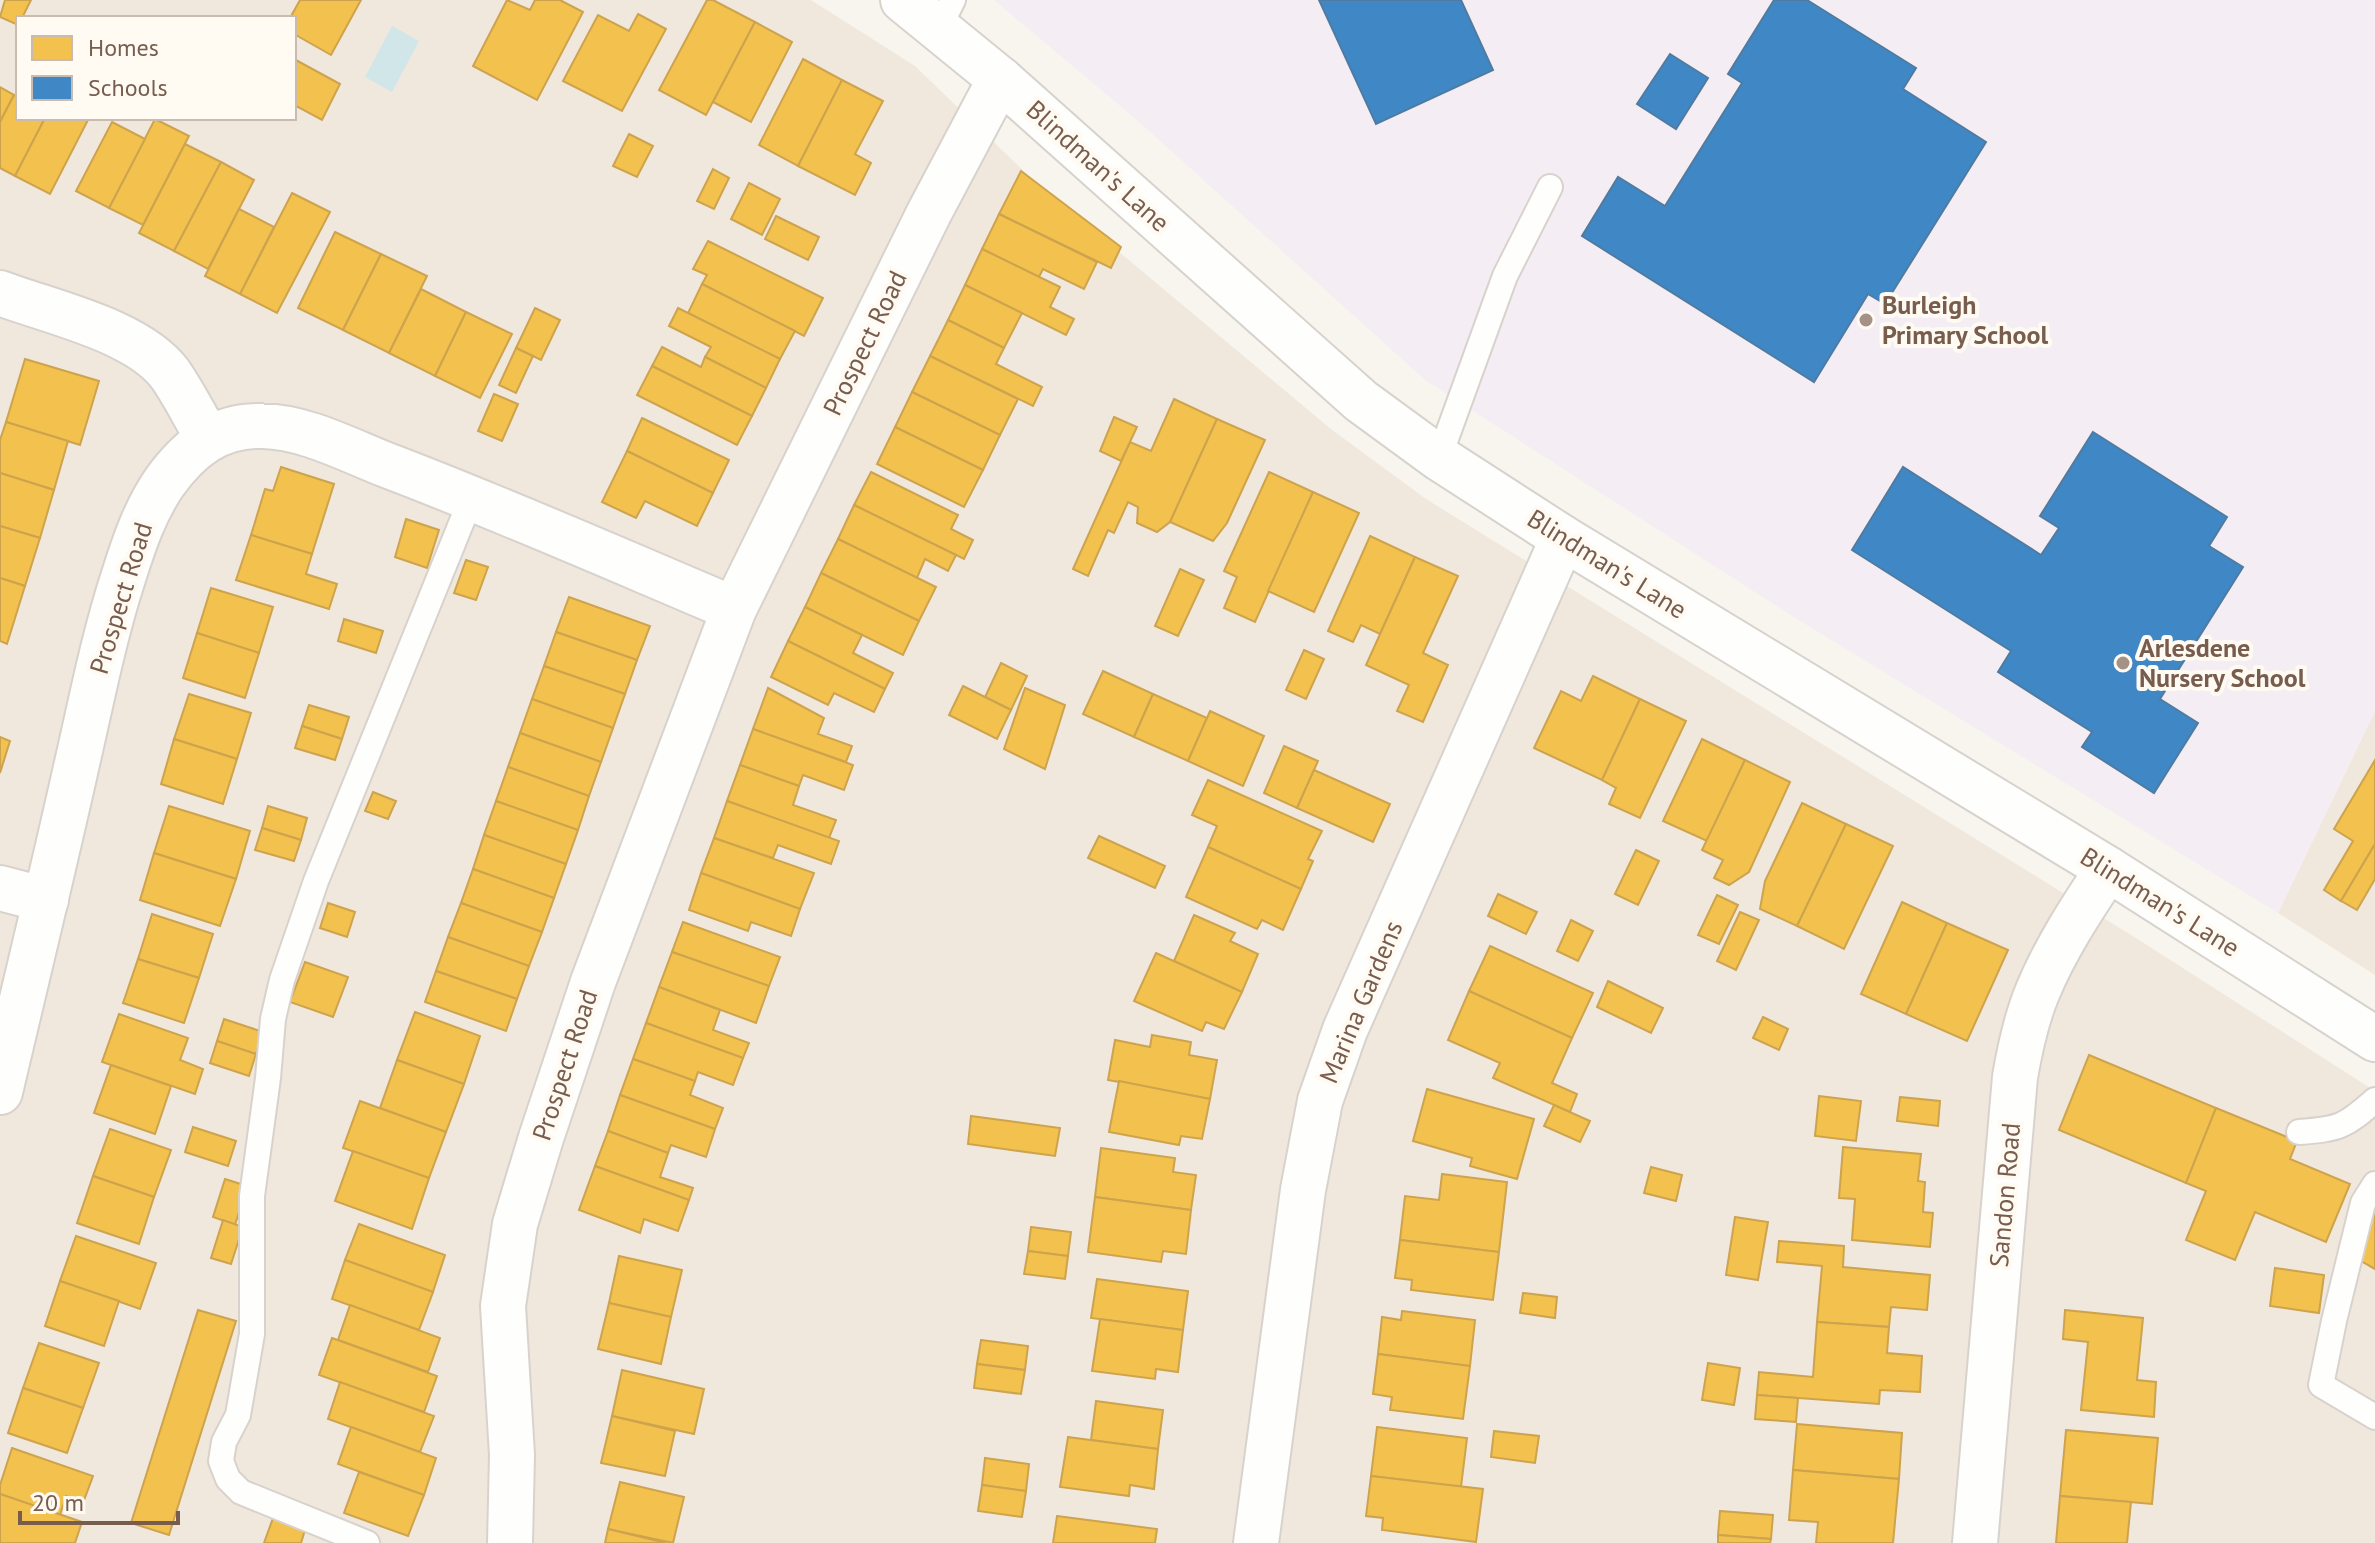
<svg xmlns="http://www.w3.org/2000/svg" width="2375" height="1543" font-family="'PT Sans',sans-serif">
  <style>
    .residential { fill: #f1e8dd; fill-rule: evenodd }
    .education { fill: #f5edf4 }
    .water { fill: #d0e6e9 }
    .homes { fill: #f2c14e; stroke: #cda34e; stroke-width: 2 }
    .schools { fill: #3f88c5; stroke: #507ba1; stroke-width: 2 }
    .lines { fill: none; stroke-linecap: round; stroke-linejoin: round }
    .service-casing { stroke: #d8d2cd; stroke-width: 28 }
    .minor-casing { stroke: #d8d2cd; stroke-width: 48 }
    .service { stroke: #fefefd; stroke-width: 24 }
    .minor { stroke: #fefefd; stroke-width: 44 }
    .poi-dot { fill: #a59286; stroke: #fffaf2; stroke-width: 3 }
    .labels { text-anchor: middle; stroke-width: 8; stroke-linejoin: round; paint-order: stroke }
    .street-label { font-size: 26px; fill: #785d4e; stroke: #fffaf2 }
    .poi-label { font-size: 26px; font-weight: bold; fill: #785d4e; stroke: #fffaf2; text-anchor: start }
  </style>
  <rect width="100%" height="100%" fill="#f8f5ef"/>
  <g class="residential">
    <path d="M0,0H811L915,66L1033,180L1331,429L1426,499L2136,938L2375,1091V1543H0ZM18,18H294V118H18Z"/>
    <polygon points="2375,711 2375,975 2278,913"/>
  </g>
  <polygon class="education" points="994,0 2375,0 2375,711 2278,913 1792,616 1425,380 1138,121"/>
  <polygon class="water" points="392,26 419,41 392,92 365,77"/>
  <g class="homes">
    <polygon points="5,0 31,0 22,18 18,18 18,25 0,17"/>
    <polygon points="300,0 361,0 331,55 294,34 294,18 290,18"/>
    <polygon points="507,0 530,10 535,0 560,0 583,12 537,100 473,66"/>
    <polygon points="707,0 713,0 755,22 706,115 659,90"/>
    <polygon points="638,14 666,29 622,111 563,81 598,15 629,31"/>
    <polygon points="755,22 792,42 751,122 713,102"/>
    <polygon points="294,59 340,84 322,120 294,105"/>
    <polygon points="803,59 842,80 798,166 759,145"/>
    <polygon points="842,80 883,101 855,154 871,163 855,195 798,166"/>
    <polygon points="0,87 14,95 0,122"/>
    <polygon points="14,95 18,97 18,118 45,118 15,176 0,168 0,122"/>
    <polygon points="45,118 89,118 50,194 15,176"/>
    <polygon points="155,119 189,136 143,225 109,208"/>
    <polygon points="112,122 145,139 109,208 76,191"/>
    <polygon points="629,134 653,146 637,177 613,166"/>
    <polygon points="185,144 221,162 174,251 139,233"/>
    <polygon points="221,162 254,180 208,269 174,251"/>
    <polygon points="713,169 729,178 714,209 697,201"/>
    <polygon points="1021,171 1121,247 1111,268 999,214"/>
    <polygon points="749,183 780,199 762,235 731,219"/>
    <polygon points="292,193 330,212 277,313 240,294"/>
    <polygon points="239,209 274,227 240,294 205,276"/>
    <polygon points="999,214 1097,262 1084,289 1043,269 1039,277 982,249"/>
    <polygon points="776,216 819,237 808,260 765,239"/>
    <polygon points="335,232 381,254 343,330 298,308"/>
    <polygon points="708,241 823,298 804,336 702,284 707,275 693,269"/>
    <polygon points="982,249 1060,287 1050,307 1074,319 1066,335 965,285"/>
    <polygon points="381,254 427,276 389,353 343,330"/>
    <polygon points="702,284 795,331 780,359 688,313"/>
    <polygon points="965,285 1022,313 1004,348 948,320"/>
    <polygon points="421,289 466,312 435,376 389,353"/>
    <polygon points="535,308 560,320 541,360 516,348"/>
    <polygon points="678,308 780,359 766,388 705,357 711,347 669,326"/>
    <polygon points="466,312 512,334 480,398 435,376"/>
    <polygon points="948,320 1004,348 996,364 1042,387 1033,406 930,356"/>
    <polygon points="662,347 701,367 705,357 766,388 752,416 652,366"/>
    <polygon points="516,348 533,356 516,393 499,385"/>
    <polygon points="930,356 1018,399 1000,435 912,392"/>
    <polygon points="25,359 99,381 80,445 6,422"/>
    <polygon points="652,366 752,416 737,445 637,395"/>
    <polygon points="912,392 1000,435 983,470 895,427"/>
    <polygon points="494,394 518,404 502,441 478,431"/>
    <polygon points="1174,399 1217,419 1170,522 1157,532 1137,523 1138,507 1128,502 1114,533 1108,530 1088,576 1073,569 1130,442 1151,451"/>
    <polygon points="1114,417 1137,427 1121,461 1100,451"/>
    <polygon points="642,418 729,460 713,493 627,451"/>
    <polygon points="1217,419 1265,440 1227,523 1213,541 1170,522"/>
    <polygon points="6,422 68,441 54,490 0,473 0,440"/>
    <polygon points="895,427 983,470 964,507 877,464"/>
    <polygon points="627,451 713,493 697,526 645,501 636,518 602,502"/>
    <polygon points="281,467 334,484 312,554 251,535 265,489 273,491"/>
    <polygon points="871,472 958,515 951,529 973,540 964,559 854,505"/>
    <polygon points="1269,472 1313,492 1255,622 1224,608 1237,577 1224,571"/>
    <polygon points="0,473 54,490 40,538 0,526"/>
    <polygon points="1313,492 1359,513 1314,612 1268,591"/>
    <polygon points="854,505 956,555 948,571 925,559 917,578 838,539"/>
    <polygon points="406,519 439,530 427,568 395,557"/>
    <polygon points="0,526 40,538 25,586 0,578"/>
    <polygon points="251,535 312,554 306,574 337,584 329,609 236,580"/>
    <polygon points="1370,536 1415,557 1380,634 1361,625 1353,642 1328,631"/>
    <polygon points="838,539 936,587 919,621 821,573"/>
    <polygon points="1415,557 1458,576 1423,653 1448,665 1423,722 1397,711 1409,685 1366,665"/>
    <polygon points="466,560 488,567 476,600 454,593"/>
    <polygon points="1180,569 1204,580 1178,636 1155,626"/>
    <polygon points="821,573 919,621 903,655 805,607"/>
    <polygon points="0,578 25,586 7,644 0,641"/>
    <polygon points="211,588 273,607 259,653 197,633"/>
    <polygon points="569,597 650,626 637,660 556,632"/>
    <polygon points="805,607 862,635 853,653 893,673 885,689 788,641"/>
    <polygon points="344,619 383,631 376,653 338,641"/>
    <polygon points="556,632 637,660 625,694 544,666"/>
    <polygon points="197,633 259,653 245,698 183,678"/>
    <polygon points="788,641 885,689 874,712 834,693 828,705 771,677"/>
    <polygon points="1304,650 1324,659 1306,699 1286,690"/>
    <polygon points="1001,663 1027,676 1011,710 985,697"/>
    <polygon points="544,666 625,694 613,728 532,699"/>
    <polygon points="1103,671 1153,694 1134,737 1083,714"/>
    <polygon points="1593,676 1640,699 1602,780 1534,748 1561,691 1581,701"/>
    <polygon points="963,686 1011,710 997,739 949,715"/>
    <polygon points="768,688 824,718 818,734 852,746 846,762 753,729"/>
    <polygon points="1025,688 1065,705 1045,769 1004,749"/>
    <polygon points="189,694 251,713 237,759 174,739"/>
    <polygon points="1153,694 1207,718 1188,761 1134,737"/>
    <polygon points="532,699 613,728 601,762 520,733"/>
    <polygon points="1640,699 1686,721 1640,818 1609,804 1616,788 1602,780"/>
    <polygon points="309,705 349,717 342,739 302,726"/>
    <polygon points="1210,711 1264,736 1243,786 1188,761"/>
    <polygon points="302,726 342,739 335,760 295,748"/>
    <polygon points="753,729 853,765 844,790 803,775 799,786 740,765"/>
    <polygon points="520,733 601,762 589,796 508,767"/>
    <polygon points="0,737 10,741 0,773"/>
    <polygon points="174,739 237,759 223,804 161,784"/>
    <polygon points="1702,739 1745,760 1707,841 1663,821"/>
    <polygon points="1284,746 1318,761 1297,808 1264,793"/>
    <polygon points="1745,760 1790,782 1749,872 1729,885 1714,878 1723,860 1702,850"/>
    <polygon points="2375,760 2375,844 2341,901 2324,890 2353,841 2334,829"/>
    <polygon points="740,765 799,786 793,805 836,820 829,838 727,801"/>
    <polygon points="508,767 589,796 578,830 496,801"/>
    <polygon points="1314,770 1390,804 1373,842 1297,808"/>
    <polygon points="1208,780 1322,831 1308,859 1313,861 1301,889 1208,847 1217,826 1192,815"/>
    <polygon points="373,792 396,801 388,819 365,811"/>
    <polygon points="496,801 578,830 566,864 484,835"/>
    <polygon points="727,801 839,841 831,864 778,845 773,858 714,838"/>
    <polygon points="1802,803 1846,824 1797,926 1760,909 1765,881"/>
    <polygon points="169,806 250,831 236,879 154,853"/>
    <polygon points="268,806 307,818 301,840 262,828"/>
    <polygon points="1846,824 1893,846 1844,949 1797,926"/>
    <polygon points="262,828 301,840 294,861 255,850"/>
    <polygon points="484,835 566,864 554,898 473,869"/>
    <polygon points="1099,836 1165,866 1155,888 1088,858"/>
    <polygon points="714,838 814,873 800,909 701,873"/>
    <polygon points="2375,844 2375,879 2357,910 2341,901"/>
    <polygon points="1208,847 1301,889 1283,930 1262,920 1257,929 1186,897"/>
    <polygon points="1636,850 1659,861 1638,905 1615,894"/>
    <polygon points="154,853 236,879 220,926 140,900"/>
    <polygon points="473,869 554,898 542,932 461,903"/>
    <polygon points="701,873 800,909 791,936 751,922 748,931 689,910"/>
    <polygon points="1498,894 1537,912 1526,934 1488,916"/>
    <polygon points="1717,895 1738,905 1719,944 1698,935"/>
    <polygon points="1902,902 1947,923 1906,1014 1861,994"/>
    <polygon points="328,903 355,912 347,937 320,928"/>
    <polygon points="461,903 542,932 529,966 448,937"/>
    <polygon points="1740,912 1759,920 1736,970 1717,961"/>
    <polygon points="152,914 213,934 199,978 138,959"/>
    <polygon points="1194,915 1235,933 1230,941 1258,954 1242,992 1174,961"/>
    <polygon points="1571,920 1593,931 1578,961 1557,951"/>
    <polygon points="683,922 780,957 769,986 672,952"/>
    <polygon points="1947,923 2008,950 1967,1041 1906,1014"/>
    <polygon points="448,937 529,966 517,999 436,971"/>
    <polygon points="1490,946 1593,993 1572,1038 1469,991"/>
    <polygon points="672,952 769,986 756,1023 659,987"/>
    <polygon points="1156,953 1242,992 1224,1029 1206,1022 1202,1031 1134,1001"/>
    <polygon points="138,959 199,978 184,1023 123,1003"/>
    <polygon points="305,962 348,977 333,1017 290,1002"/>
    <polygon points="436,971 517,999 506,1031 425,1002"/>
    <polygon points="1608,981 1663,1008 1651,1033 1597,1007"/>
    <polygon points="659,987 720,1010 713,1030 749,1043 743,1058 646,1023"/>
    <polygon points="1469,991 1572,1038 1552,1083 1577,1094 1570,1112 1493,1078 1500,1063 1448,1040"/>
    <polygon points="415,1012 480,1036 464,1084 397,1060"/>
    <polygon points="119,1014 188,1038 180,1060 203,1069 195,1094 102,1062"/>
    <polygon points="1763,1017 1788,1029 1779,1050 1753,1038"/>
    <polygon points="224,1019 263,1032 256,1054 217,1041"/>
    <polygon points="646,1023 743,1058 733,1085 698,1072 695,1081 633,1059"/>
    <polygon points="1152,1035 1191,1042 1189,1055 1217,1060 1210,1099 1108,1080 1115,1040 1150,1047"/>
    <polygon points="217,1041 256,1054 249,1076 210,1063"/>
    <polygon points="2089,1055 2216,1108 2186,1183 2059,1130"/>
    <polygon points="633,1059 695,1081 690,1095 723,1108 715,1129 620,1095"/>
    <polygon points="397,1060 464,1084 446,1132 380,1108"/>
    <polygon points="111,1065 171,1086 155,1134 94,1113"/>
    <polygon points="1119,1081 1210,1099 1202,1139 1181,1136 1179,1145 1109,1132"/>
    <polygon points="1427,1089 1534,1119 1517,1179 1470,1166 1472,1158 1413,1141"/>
    <polygon points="620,1095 715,1129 706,1157 671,1145 668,1153 608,1131"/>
    <polygon points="1819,1096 1861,1101 1856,1141 1815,1136"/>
    <polygon points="1900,1097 1940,1101 1938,1126 1897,1121"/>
    <polygon points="360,1101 446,1132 429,1178 343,1148"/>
    <polygon points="1554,1105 1590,1121 1580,1142 1544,1126"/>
    <polygon points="2216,1108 2297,1141 2290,1159 2350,1184 2326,1242 2255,1212 2235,1260 2186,1240 2206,1191 2186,1183"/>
    <polygon points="971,1116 1060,1128 1055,1156 968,1144"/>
    <polygon points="193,1127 236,1141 228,1166 185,1152"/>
    <polygon points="110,1129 171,1150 154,1197 93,1176"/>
    <polygon points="608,1131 668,1153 660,1177 693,1188 689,1200 595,1166"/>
    <polygon points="1843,1147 1921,1154 1918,1181 1925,1182 1923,1212 1933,1213 1930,1247 1852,1240 1855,1199 1839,1198"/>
    <polygon points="1101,1148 1175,1158 1173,1172 1196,1175 1191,1210 1095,1197"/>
    <polygon points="353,1151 429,1178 412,1229 335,1201"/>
    <polygon points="595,1166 689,1200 678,1231 644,1219 640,1233 579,1210"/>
    <polygon points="1651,1167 1682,1175 1676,1201 1644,1193"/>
    <polygon points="1442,1174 1507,1182 1499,1252 1400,1240 1405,1196 1439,1200"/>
    <polygon points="93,1176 154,1197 139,1244 77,1223"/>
    <polygon points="225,1179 247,1186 235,1225 213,1217"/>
    <polygon points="1095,1197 1191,1210 1186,1254 1163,1251 1161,1262 1088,1252"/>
    <polygon points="2375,1202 2375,1269 2361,1261"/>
    <polygon points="1735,1217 1768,1222 1758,1280 1726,1275"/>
    <polygon points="223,1220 243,1227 231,1264 211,1258"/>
    <polygon points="359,1224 445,1255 433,1292 345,1260"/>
    <polygon points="1031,1227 1071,1232 1068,1256 1028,1251"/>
    <polygon points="76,1236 156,1263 140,1309 60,1281"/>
    <polygon points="1400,1240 1499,1252 1493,1300 1411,1290 1412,1280 1395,1278"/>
    <polygon points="1779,1241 1844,1246 1843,1267 1930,1275 1927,1310 1891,1307 1889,1327 1817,1322 1822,1266 1777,1262"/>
    <polygon points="1028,1251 1068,1256 1065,1279 1024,1274"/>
    <polygon points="619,1256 682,1270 671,1317 609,1303"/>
    <polygon points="345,1260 433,1292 419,1330 332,1299"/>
    <polygon points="2275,1268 2324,1275 2319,1313 2270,1306"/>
    <polygon points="1097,1279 1188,1291 1183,1330 1091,1318"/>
    <polygon points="60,1281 119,1301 104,1346 45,1326"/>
    <polygon points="1523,1293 1557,1297 1555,1318 1520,1313"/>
    <polygon points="609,1303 671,1317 661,1364 598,1349"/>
    <polygon points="350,1305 440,1338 428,1372 338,1340"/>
    <polygon points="198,1310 236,1321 169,1535 131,1523"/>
    <polygon points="2065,1310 2143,1318 2137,1380 2156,1382 2154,1417 2081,1410 2088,1342 2063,1339"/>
    <polygon points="1402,1311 1475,1320 1470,1366 1378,1354 1382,1317 1401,1320"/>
    <polygon points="1100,1319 1183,1330 1178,1372 1156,1369 1155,1379 1092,1371"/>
    <polygon points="1817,1322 1889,1327 1887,1353 1922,1356 1920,1392 1880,1390 1879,1404 1757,1395 1759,1372 1813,1377"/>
    <polygon points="332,1338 437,1376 424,1412 319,1375"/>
    <polygon points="981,1340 1028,1346 1025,1370 977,1364"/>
    <polygon points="39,1343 99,1363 83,1408 23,1388"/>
    <polygon points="1378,1354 1470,1366 1463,1419 1390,1410 1392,1397 1373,1394"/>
    <polygon points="1708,1363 1740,1368 1734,1405 1702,1400"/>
    <polygon points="977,1364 1025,1370 1021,1394 974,1388"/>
    <polygon points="622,1370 704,1389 694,1434 612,1416"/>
    <polygon points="340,1382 434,1416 420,1452 328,1419"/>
    <polygon points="23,1388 83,1408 67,1453 8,1433"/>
    <polygon points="1757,1395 1798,1398 1796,1422 1755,1419"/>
    <polygon points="1096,1401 1163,1410 1158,1449 1091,1440"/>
    <polygon points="612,1416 675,1431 665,1476 601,1463"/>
    <polygon points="1797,1424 1902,1433 1899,1479 1793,1470"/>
    <polygon points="351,1427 436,1458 424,1495 338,1464"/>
    <polygon points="1377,1427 1467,1438 1461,1487 1371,1476"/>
    <polygon points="2066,1430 2158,1438 2152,1504 2060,1496"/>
    <polygon points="1494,1431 1539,1436 1535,1463 1491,1457"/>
    <polygon points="1068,1437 1158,1449 1154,1489 1130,1485 1129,1496 1060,1487"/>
    <polygon points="12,1448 93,1476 83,1503 66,1496 60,1515 0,1494 0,1485"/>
    <polygon points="985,1458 1029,1464 1026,1491 982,1485"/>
    <polygon points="1793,1470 1899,1479 1893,1543 1816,1543 1818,1522 1789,1520"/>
    <polygon points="359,1472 424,1495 408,1536 344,1513"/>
    <polygon points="1371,1476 1483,1489 1476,1542 1382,1530 1383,1518 1366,1516"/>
    <polygon points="620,1482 684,1497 673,1543 608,1529"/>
    <polygon points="982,1485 1026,1491 1022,1517 978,1511"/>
    <polygon points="0,1494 82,1522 75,1543 0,1543"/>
    <polygon points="2060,1496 2131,1502 2127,1543 2056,1543"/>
    <polygon points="1720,1511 1773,1515 1771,1539 1718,1535"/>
    <polygon points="1057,1516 1157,1529 1155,1543 1053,1543"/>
    <polygon points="273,1518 305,1530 301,1543 264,1543"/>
    <polygon points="608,1529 666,1543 605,1543"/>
    <polygon points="1718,1535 1771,1539 1770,1543 1718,1543"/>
  </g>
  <g class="schools">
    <polygon points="1319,0 1461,0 1493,70 1376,124"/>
    <polygon points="1774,0 1807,0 1916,68 1903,89 1986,142 1885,304 1868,294 1814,382 1582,236 1618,177 1665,206 1742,83 1728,74"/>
    <polygon points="1670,54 1708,78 1676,129 1637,104"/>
    <polygon points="2093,432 2227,517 2209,546 2243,567 2160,699 2198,723 2154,793 2082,747 2092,732 1998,672 2011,651 1852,550 1903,467 2041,555 2059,528 2040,516"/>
  </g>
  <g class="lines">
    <g class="service-casing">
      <g id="service">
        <polyline points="939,28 953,0"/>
        <polyline points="1439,458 1505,276 1550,187"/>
        <path d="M2299,1132C2339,1129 2345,1127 2375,1100"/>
        <polyline points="2375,1184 2363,1203 2334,1321 2321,1385 2375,1417"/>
        <polyline points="367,1543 241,1492 228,1479 221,1461 224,1442 238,1415 252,1334 252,1196 268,1078 273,1019 282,980 316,881 471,499"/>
      </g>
    </g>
    <g class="minor-casing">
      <g id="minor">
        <polyline points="903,0 1000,79 1361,401 1439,458 1563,538 2108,869 2375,1039"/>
        <path d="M0,293C50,312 137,330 170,374C184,394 195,417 208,438"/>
        <polyline points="0,888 46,900"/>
        <path d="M0,1092C26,981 53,871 78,759C92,698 104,636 124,575C134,543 145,511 164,483C189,448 219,424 263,426C306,427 350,451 389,466C505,510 620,561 734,609"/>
        <polyline points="510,1543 512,1455 503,1306 515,1224 541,1138 593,982 734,609 929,213 1000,79"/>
        <polyline points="1256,1543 1303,1190 1320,1101 1345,1030 1563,538"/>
        <path d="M1975,1543L2015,1077C2020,1048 2026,1020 2037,993C2055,949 2082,908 2108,869"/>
      </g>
    </g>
    <use href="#service" class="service"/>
    <use href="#minor" class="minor"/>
  </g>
  <g class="poi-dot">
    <circle cx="1866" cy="320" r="8"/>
    <circle cx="2123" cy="663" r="8"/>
  </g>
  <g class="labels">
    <g class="street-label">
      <text transform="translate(1098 166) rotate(42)" y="9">Blindman's Lane</text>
      <text transform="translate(865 343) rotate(-64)" y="9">Prospect Road</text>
      <text transform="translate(1607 564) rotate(32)" y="9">Blindman's Lane</text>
      <text transform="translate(121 598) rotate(-73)" y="9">Prospect Road</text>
      <text transform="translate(2160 902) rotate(32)" y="9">Blindman's Lane</text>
      <text transform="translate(1361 1002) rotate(-67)" y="9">Marina Gardens</text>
      <text transform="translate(565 1065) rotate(-72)" y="9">Prospect Road</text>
      <text transform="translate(2005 1195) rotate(-85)" y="9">Sandon Road</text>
    </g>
    <g class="poi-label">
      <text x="1882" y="314">Burleigh<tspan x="1882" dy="30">Primary School</tspan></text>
      <text x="2139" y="657">Arlesdene<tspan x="2139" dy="30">Nursery School</tspan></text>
    </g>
  </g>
  <rect x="16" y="16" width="280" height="104" fill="#fffaf2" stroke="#c9bbb0" stroke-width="2"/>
  <rect x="32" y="36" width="40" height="24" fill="#f2c14e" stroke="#c9bbb0" stroke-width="2"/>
  <text x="88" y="56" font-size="24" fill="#785d4e">Homes</text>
  <rect x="32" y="76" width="40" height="24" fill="#3f88c5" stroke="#c9bbb0" stroke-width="2"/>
  <text x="88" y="96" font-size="24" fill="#785d4e">Schools</text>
  <path d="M20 1511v12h158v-12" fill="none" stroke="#785d4e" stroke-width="4"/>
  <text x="32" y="1511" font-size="24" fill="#785d4e" stroke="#fffaf2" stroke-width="6" paint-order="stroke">20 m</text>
</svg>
